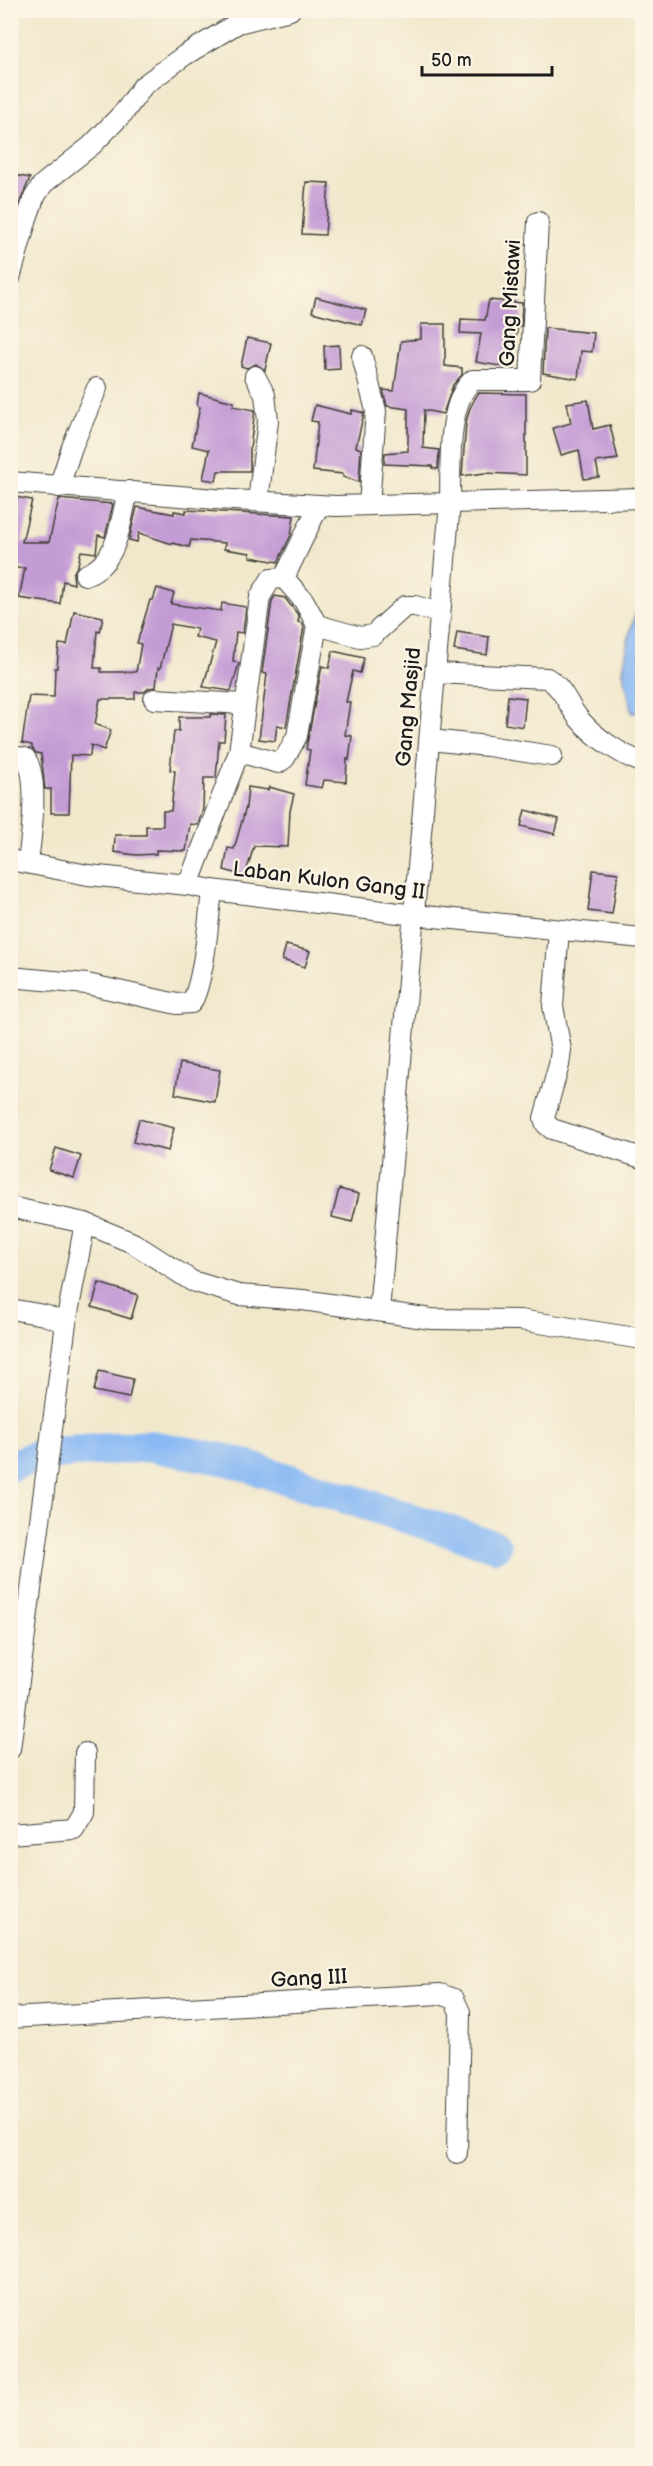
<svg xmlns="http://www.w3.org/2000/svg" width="653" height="2466" font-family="'Balsamiq Sans',sans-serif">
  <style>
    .water { fill: #89b9f4; stroke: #526a88; stroke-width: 1.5 }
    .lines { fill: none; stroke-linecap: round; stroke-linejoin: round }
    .river { stroke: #89b9f4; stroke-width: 32 }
    .building { fill: #c49cd5 }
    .minor-casing { stroke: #3c3b36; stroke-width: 22 }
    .minor { stroke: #fff; stroke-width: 20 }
    .labels { text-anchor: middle; stroke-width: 4.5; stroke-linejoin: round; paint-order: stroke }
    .street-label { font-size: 21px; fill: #1c1c1c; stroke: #fcf5e5 }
  </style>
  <rect width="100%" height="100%" fill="#fcf5e5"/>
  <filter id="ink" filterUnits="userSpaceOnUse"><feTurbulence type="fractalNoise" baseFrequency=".0167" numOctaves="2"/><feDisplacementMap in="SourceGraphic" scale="12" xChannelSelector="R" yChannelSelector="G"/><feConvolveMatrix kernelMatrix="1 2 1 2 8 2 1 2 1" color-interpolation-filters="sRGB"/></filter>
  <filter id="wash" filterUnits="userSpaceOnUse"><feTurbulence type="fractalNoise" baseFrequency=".008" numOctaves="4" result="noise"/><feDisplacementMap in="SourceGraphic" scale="24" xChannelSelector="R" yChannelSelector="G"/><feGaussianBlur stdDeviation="1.35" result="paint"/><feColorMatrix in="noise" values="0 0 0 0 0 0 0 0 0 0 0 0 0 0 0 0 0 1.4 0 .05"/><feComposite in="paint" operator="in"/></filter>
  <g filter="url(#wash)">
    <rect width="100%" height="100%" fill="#f1e8cc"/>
    <polygon class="water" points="642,593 642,713 632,713 623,671 630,631"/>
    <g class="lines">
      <polyline class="river" points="10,1466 43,1454 150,1446 228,1460 495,1546"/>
    </g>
    <g id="blocks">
      <g class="building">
        <polygon points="10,174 30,178 17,209 10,208"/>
        <polygon points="306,182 329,183 325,235 302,234"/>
        <polygon points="316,297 366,310 362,325 312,312"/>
        <polygon points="489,300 522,303 521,326 518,326 511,368 476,362 481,334 460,333 461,319 485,320"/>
        <polygon points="421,324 445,324 445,366 462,368 462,375 453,385 443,414 424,410 423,448 439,450 438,469 432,468 432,466 384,464 385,453 408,451 408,409 387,406 383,390 394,391 401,341 421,339"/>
        <polygon points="545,328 594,333 592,352 581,351 578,379 543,373"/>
        <polygon points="247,338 271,343 265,370 256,364 247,368 241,366"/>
        <polygon points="339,345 340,369 325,370 324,346"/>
        <polygon points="199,393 234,402 233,406 255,410 250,448 250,471 218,471 216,481 203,479 209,450 192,446 200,407 197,406"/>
        <polygon points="478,393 526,394 526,475 485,473 462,476 466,422 470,408"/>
        <polygon points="588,400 593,429 610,425 618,459 596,462 599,477 584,479 579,450 561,455 553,428 571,423 567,403"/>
        <polygon points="315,405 351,414 352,410 364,413 356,447 361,449 359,482 343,477 343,474 313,471 318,422 311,421"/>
        <polygon points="10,496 32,500 22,542 49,542 59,499 113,504 105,537 98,535 96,553 81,551 78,565 73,574 74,584 63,581 60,604 19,598 25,568 10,568"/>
        <polygon points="137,507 174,514 174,511 186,513 186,510 294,516 291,535 278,562 250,557 250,553 224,549 225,543 191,540 189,547 172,543 172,544 139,533 137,542 129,540"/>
        <polygon points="157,588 174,593 171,604 221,611 222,603 246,607 243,633 236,632 233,661 239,663 231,691 203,687 216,642 195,637 197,629 171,624 160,669 158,668 156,687 149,688 144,692 135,692 135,699 100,699 95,724 111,730 104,750 91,745 90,756 71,755 69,813 51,813 51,789 45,789 41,754 36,753 32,748 32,745 22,743 29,696 54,697 55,668 57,668 59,644 67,645 74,611 103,617 100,632 97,631 94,668 101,668 101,672 136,672 141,644 137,643 150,600 153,600"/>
        <polygon points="275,596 285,598 299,616 298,622 302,623 304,627 286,727 277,725 275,741 259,739 267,674 262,673 272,601"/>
        <polygon points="457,632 489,637 487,655 454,650"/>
        <polygon points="333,651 364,658 360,673 353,671 346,702 350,702 345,735 352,736 349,760 347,759 346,782 324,780 322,788 305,785 310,750 306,749 322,666 329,668"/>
        <polygon points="508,696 526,698 523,727 505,724"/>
        <polygon points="211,714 226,715 224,741 219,741 216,778 204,778 203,809 198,825 190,824 186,851 156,850 156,854 136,855 114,852 115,835 146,835 146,826 163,826 163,811 171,811 175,771 170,770 174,731 179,731 179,717 210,717"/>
        <polygon points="248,787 268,790 269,787 294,794 290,811 288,847 254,846 245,876 224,870 228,848 234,849 246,807"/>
        <polygon points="525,810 559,819 555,834 521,826"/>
        <polygon points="593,870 618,873 612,914 588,911"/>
        <polygon points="286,945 310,951 305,967 282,960"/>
        <polygon points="180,1063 220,1070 215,1102 175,1094"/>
        <polygon points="139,1119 174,1128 168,1151 133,1142"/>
        <polygon points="56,1148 81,1156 74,1178 49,1170"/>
        <polygon points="339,1189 359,1194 352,1222 332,1217"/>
        <polygon points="99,1283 138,1295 131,1319 92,1307"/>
        <polygon points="99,1371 133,1379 129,1398 94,1391"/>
      </g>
    </g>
  </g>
  <g filter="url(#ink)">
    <use href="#blocks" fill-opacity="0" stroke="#3c3b36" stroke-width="1.5"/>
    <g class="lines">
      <g class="minor-casing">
        <g id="minor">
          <polyline points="10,278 27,218 34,198 43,184 92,145 125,111 143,86 185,55 238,23 290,10"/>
          <polyline points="362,356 376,411 369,505"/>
          <polyline points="255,376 265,395 268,421 258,501"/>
          <polyline points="10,482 216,499 336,506 642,498"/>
          <polyline points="59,487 72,447 97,388"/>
          <path d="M85,575C119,563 120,522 128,491"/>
          <polyline points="317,625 360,637 373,635 405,606 415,606 440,613"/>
          <path d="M435,673L547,678C566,690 567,706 581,721C596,738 621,755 642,762"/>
          <polyline points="154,699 244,704"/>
          <polyline points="430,740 488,746 552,756"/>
          <polyline points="239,752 278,763 285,758 297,736 317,625 304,601 284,578"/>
          <path d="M10,756L25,758C40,776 31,839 28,862"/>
          <polyline points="10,860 88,875 188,885 212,890 415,915 642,938"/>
          <polyline points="188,885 239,752 260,597 271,579 284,578 319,505"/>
          <polyline points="559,930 553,1006 561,1050 559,1065 544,1118 546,1124 552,1129 642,1158"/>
          <path d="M10,977L87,984L177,1004L191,1003C204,984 209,916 212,890"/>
          <polyline points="10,1207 85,1223 133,1243 192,1281 239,1295 303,1300 431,1319 520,1320 642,1339"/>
          <polyline points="10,1309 44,1315 66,1323"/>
          <path d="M379,1311L450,503C451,470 446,402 473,380H530L538,222"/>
          <polyline points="10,1749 66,1323 85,1223"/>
          <polyline points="10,1834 74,1829 84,1812 85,1753"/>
          <polyline points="10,2018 440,1994 454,1999 460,2012 457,2153"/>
        </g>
      </g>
      <use href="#minor" class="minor"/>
    </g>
  </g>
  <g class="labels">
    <g class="street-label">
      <text transform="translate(510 303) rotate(-87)" y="7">Gang Mistawi</text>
      <text transform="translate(408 707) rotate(-85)" y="7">Gang Masjid</text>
      <text transform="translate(329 880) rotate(7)" y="7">Laban Kulon Gang II</text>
      <text transform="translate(309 1978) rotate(-3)" y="7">Gang III</text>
    </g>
  </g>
  <rect width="653" height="2466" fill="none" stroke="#fcf5e5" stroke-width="36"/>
  <path d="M422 66v9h130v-9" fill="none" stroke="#1c1c1c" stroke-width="3"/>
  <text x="431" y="66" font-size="18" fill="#1c1c1c" stroke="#fcf5e5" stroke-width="4.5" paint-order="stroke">50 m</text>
</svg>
